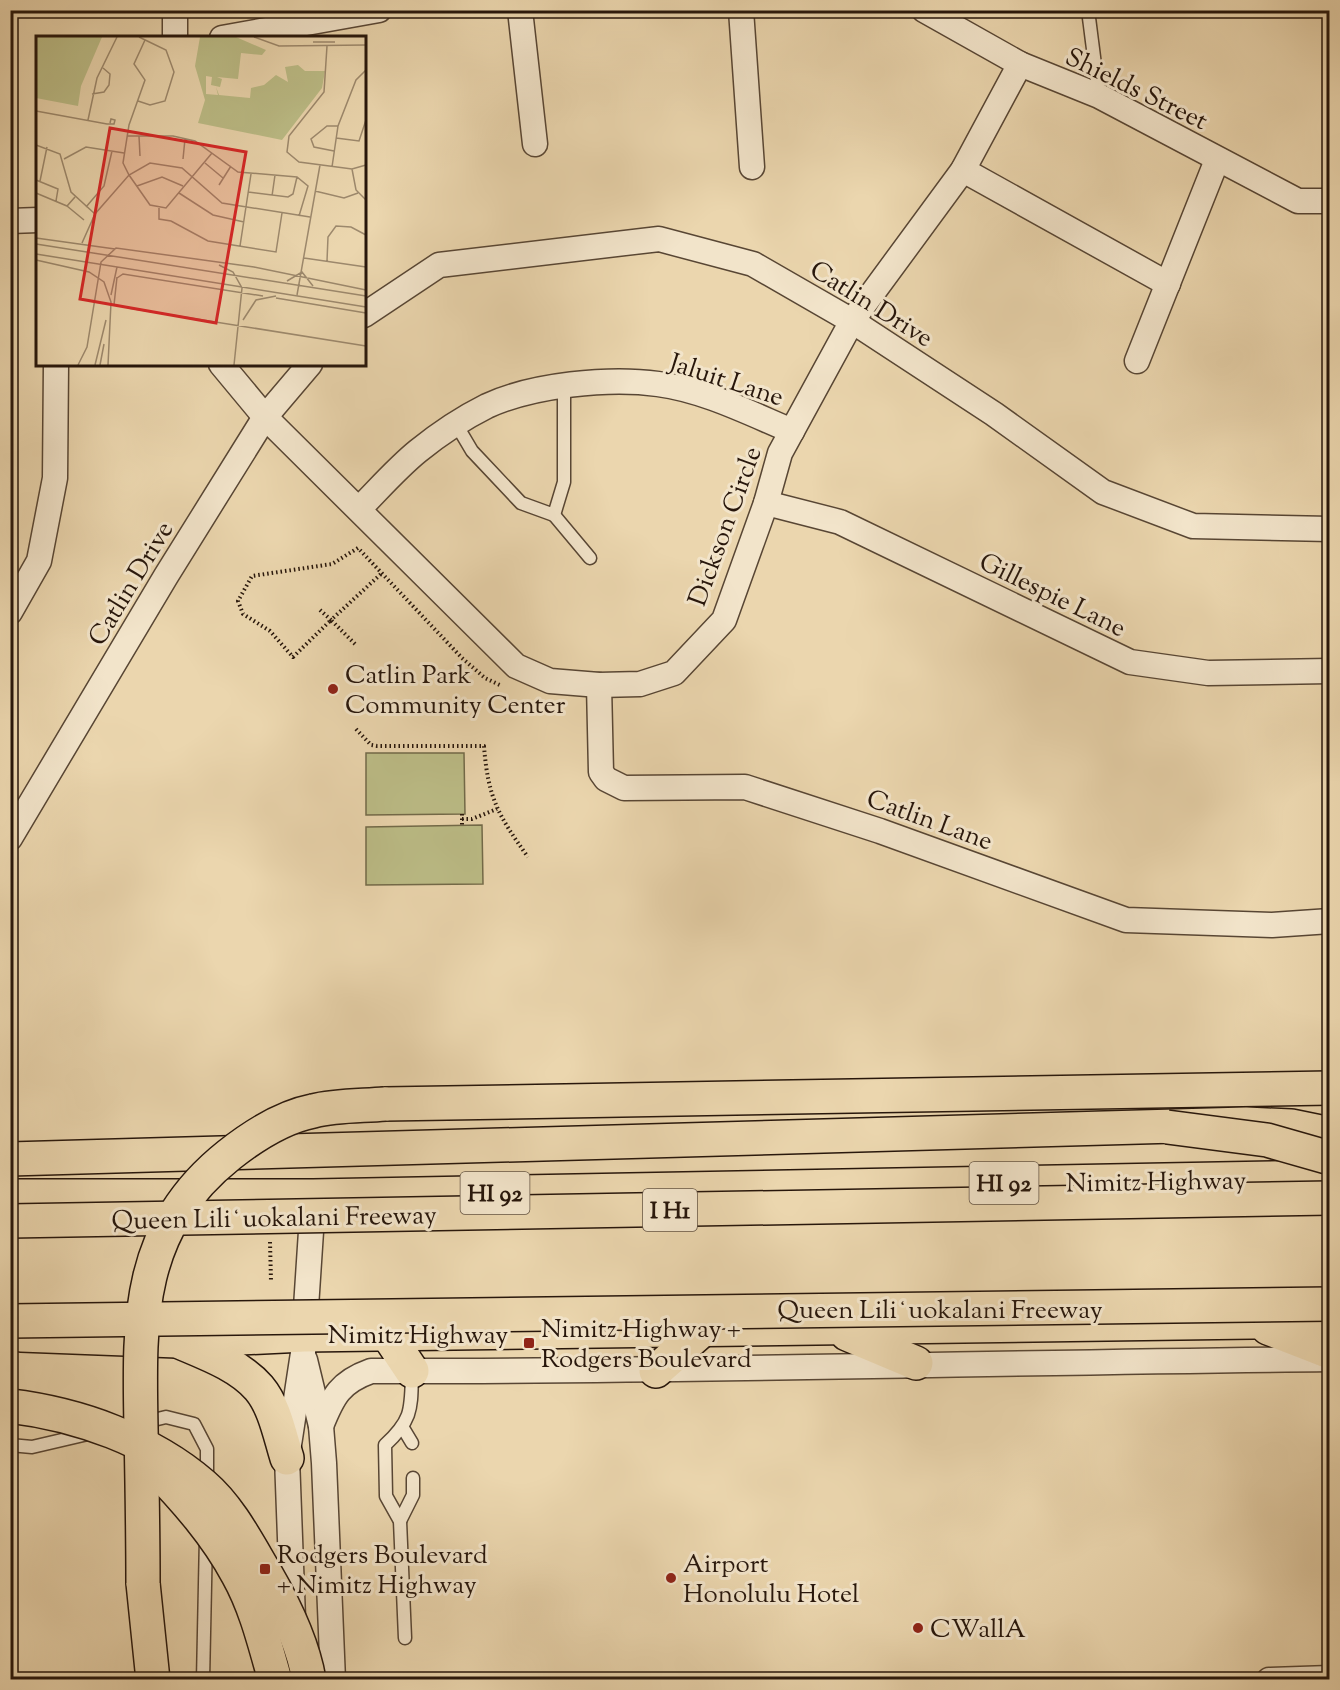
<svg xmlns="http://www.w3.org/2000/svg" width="1340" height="1690" font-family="'Sorts Mill Goudy',serif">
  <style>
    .green { fill: #bcbd87; stroke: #726a49; stroke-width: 1.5 }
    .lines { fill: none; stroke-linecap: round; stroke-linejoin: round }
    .lane-casing { stroke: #584634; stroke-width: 15 }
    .street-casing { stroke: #584634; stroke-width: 27 }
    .primary-casing { stroke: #27160b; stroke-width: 36 }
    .highway-casing { stroke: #27160b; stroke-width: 36 }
    .path { stroke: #27160b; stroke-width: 4; stroke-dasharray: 1.5 3; stroke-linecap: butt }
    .lane { stroke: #f2e4ca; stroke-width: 12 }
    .street { stroke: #f2e4ca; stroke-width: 24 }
    .primary { stroke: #ebd6ae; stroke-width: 33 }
    .highway { stroke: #ebd6ae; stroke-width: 33 }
    .highway-bridge-casing { stroke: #27160b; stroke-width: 36; stroke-linecap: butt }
    .highway-bridge { stroke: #ebd6ae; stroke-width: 33 }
    .poi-dot { fill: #8f2418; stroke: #f2e4ca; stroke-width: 2 }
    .labels { text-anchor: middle; stroke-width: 6; stroke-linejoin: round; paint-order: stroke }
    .shield { fill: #f2e4ca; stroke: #645444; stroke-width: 1.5 }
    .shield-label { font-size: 24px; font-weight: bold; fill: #27160b }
    .street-label { font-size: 26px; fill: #27160b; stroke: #f2e4ca }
    .poi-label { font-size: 26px; fill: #27160b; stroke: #f2e4ca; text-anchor: start }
    .inset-road { fill: none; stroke: #9d896d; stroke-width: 1.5 }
    .view { fill: #d62828; fill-opacity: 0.15; stroke: #d62828; stroke-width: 3 }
    .inset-edge { fill: none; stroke: #27160b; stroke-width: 3 }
  </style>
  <rect width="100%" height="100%" fill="#ebd6ae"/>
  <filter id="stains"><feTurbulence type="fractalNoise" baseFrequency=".00333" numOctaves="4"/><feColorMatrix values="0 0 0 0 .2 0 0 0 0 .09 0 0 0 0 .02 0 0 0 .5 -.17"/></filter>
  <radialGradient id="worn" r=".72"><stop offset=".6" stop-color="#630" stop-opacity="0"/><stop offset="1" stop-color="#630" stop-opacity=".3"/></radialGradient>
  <g class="green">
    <polygon points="366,753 464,753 465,814 366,815"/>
    <polygon points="482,825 483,884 366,885 366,827"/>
  </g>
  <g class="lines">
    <g class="lane-casing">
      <g id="lane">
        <polyline points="1088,10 1099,96"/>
        <polyline points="456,424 472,451 521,503 554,515 564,482 564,387"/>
        <polyline points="554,515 590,558"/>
        <polyline points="141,1423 166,1417 194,1424 207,1449 207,1484"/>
        <polyline points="403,1428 412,1443"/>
        <polyline points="10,1445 32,1447 92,1433"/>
        <polyline points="400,1521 413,1495 413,1478"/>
        <path d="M405,1638L400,1521L386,1496L385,1445C413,1419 411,1409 412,1372"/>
        <polyline points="203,1680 206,1537"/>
      </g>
    </g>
    <g class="street-casing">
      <g id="street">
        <polyline points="175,10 175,38"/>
        <polyline points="520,10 535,144"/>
        <polyline points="741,10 752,167"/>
        <polyline points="924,10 1020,64 1099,96 1298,201 1330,201"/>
        <polyline points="222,38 379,10"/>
        <polyline points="963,170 1168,284"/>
        <polyline points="10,221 38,220"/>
        <polyline points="364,315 439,265 659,239 753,264 852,321 994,414 1103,492 1193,526 1330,529"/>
        <polyline points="1137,361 1217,160"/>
        <polyline points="221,364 265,417 516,666 550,681 599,685 640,684 674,673 724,620 766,503 780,453 852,321 963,170 1020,64"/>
        <polyline points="766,503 840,522 1130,662 1208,673 1330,671"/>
        <path d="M359,509C378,490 397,468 418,451C439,434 463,418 487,406C532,385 609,377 658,384C704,390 749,413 792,431"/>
        <polyline points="10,612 39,561 55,478 56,364"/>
        <polyline points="599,685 601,772 606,779 624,788 745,787 880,831 1126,920 1272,925 1330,921"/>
        <polyline points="10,838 166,576 265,417 310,364"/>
        <polyline points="305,1360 321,1426 324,1463 333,1680"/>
        <path d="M321,1426C333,1396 340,1382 371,1371C691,1372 1010,1362 1330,1359"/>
        <polyline points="293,1618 287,1458 303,1353 313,1201"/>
        <polyline points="1269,1680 1330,1678"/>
      </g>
    </g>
    <g class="primary-casing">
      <g id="primary">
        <polyline points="10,1196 313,1196 1330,1177"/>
        <polyline points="1268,1328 1330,1352"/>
        <polyline points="847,1334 916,1363"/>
        <polyline points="21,1335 177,1341 304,1335 1330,1321"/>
        <polyline points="388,1335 412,1371"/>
        <path d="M182,1343C208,1354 240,1366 259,1388C275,1407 280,1436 287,1458"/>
        <polyline points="656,1371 700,1332"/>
      </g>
    </g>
    <g class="highway-casing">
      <g id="highway">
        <polyline points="385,1104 1330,1088"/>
        <polyline points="10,1159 1246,1124 1291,1126 1330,1134"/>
        <polyline points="143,1583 153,1680"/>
      </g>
    </g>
    <g class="path">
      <polyline points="320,610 331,620 382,573"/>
      <polyline points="355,644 331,620 293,657 270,631 243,614 238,601 252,576 332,564 358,548 462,658 485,678 502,686"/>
      <path d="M356,729L371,745L377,746H484C488,798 498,815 528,857"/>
      <polyline points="462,814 462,826"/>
      <polyline points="462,819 472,819 497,809"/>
      <polyline points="270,1242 271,1281"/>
    </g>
    <use href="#lane" class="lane"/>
    <use href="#street" class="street"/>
    <use href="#primary" class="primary"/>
    <use href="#highway" class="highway"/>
    <g class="highway-bridge-casing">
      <g id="highway-bridge">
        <polyline points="1167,1127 1267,1140 1330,1158"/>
        <polyline points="10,1221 1330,1198"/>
        <polyline points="10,1321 1330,1304"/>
        <path d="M10,1406C78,1414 151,1440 203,1485C230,1508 248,1544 266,1574C284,1605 303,1644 309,1680"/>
        <path d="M153,1466C185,1499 216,1534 238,1575C256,1607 265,1645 275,1680"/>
        <path d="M143,1583C143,1531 142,1479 141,1428C139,1320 136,1229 229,1155C253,1136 283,1117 313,1111C336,1105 362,1106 385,1104"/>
      </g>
    </g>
    <use href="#highway-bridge" class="highway-bridge"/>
  </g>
  <g class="poi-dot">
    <circle cx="333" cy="689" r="6"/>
    <rect x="523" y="1337" width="12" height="12" rx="3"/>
    <rect x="259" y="1563" width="12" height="12" rx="3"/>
    <circle cx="671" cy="1578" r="6"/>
    <circle cx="918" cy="1628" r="6"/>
  </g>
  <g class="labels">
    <g class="shield">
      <rect x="969.5" y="1162" width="69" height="42" rx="4.5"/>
      <rect x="460.5" y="1172" width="69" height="42" rx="4.5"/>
      <rect x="643" y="1189" width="54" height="42" rx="4.5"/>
    </g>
    <g class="shield-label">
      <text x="1004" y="1191">HI 92</text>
      <text x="495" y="1201">HI 92</text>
      <text x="670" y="1218">I H1</text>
    </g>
    <g class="street-label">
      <text transform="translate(1137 88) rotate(26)" y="9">Shields Street</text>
      <text transform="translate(872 303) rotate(32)" y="9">Catlin Drive</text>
      <text transform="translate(727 379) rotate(18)" y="9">Jaluit Lane</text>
      <text transform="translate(724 526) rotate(-70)" y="9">Dickson Circle</text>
      <text transform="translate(130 583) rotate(-59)" y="9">Catlin Drive</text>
      <text transform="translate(1053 594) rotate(26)" y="9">Gillespie Lane</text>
      <text transform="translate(930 819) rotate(20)" y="9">Catlin Lane</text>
      <text transform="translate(1156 1181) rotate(-1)" y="9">Nimitz Highway</text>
      <text transform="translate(274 1217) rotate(-1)" y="9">Queen Liliʻuokalani Freeway</text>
      <text x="940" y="1318">Queen Liliʻuokalani Freeway</text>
      <text x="418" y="1343">Nimitz Highway</text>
    </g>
    <g class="poi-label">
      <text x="345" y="683">Catlin Park<tspan x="345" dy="30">Community Center</tspan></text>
      <text x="541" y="1337">Nimitz Highway +<tspan x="541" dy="30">Rodgers Boulevard</tspan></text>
      <text x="277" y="1563">Rodgers Boulevard<tspan x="277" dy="30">+ Nimitz Highway</tspan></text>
      <text x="683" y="1572">Airport<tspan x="683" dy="30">Honolulu Hotel</tspan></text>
      <text x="930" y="1637">CWallA</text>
    </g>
  </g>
  <g transform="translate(36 36)">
    <rect width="330" height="330" fill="#ebd6ae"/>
    <path d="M0,1H66L45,50L42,70L0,62ZM164,1H200L230,14L226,19L205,17L202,43L181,41L186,43L184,51L175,49L176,41L170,40V58L182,59L180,51L183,59L214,62L215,52L228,49L240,39L252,46L249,31L262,29L269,35H289L286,52L246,104L162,87L169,64L159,30Z" fill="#bcbd87"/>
    <path class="inset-road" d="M218,1L243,10L330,9M109,4L98,28L109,44L93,89L87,127L93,139L114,169L130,172L176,117M277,6H299M291,10L288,56L253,100L251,116L263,126L316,133L330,129M56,58L68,56L73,49L74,38L67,32M102,65L114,69L129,65L138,36L130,14L103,1M0,75L71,88H78L79,84L75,83L74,87M52,84L61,42L81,1M91,100H137L159,105L202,136L261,141L272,150L263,180M103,100L104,120M300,102L323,105L330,84M0,109L24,118L35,156L59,178M298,115L278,111L275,103L291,90H302M28,123L50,111L88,117M147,123L149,103M169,127L187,142M296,131L302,90L320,44L330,34M316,133L320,154L330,164M0,144L22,153L20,165M4,145L11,111M183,149L195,130M101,150L126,141L147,150M279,155L308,162L322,157M212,156L252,161L257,158L261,141M0,157L31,170L39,161M143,157L177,179L208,186M236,160L239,139M31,170L48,184M50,171L68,150L76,115M123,172V183L135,185L172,205L240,216L246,177M0,202L79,213M46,207L59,178L93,139L114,127L146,132L186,167L274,181M0,208L330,260M204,210L215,138M0,218L330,271M268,222L330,231M0,224L53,236L68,246L75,266L72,329M291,225L292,201L300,190L315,191L330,199M183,229L197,236L206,252L198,329M81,242L87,238L227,260M251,245L266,236L277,250M75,259L81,231M261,259L284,129M240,262L330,277M78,269L81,241M92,272L330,310M207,284L220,264L240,260M42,329L51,311L65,226L80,212L218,231L330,254M59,329L70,284M64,329L68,308"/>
    <path class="view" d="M74,92L210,116L180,287L44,263Z"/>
    <rect width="330" height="330" class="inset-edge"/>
  </g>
  <rect width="1340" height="1690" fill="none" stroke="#ebd6ae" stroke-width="36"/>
  <rect x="12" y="12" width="1316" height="1666" fill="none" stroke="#27160b" stroke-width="3"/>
  <rect x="18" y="18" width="1304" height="1654" fill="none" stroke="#27160b" stroke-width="1.5"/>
  <rect width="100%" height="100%" filter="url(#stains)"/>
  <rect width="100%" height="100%" fill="url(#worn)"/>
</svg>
